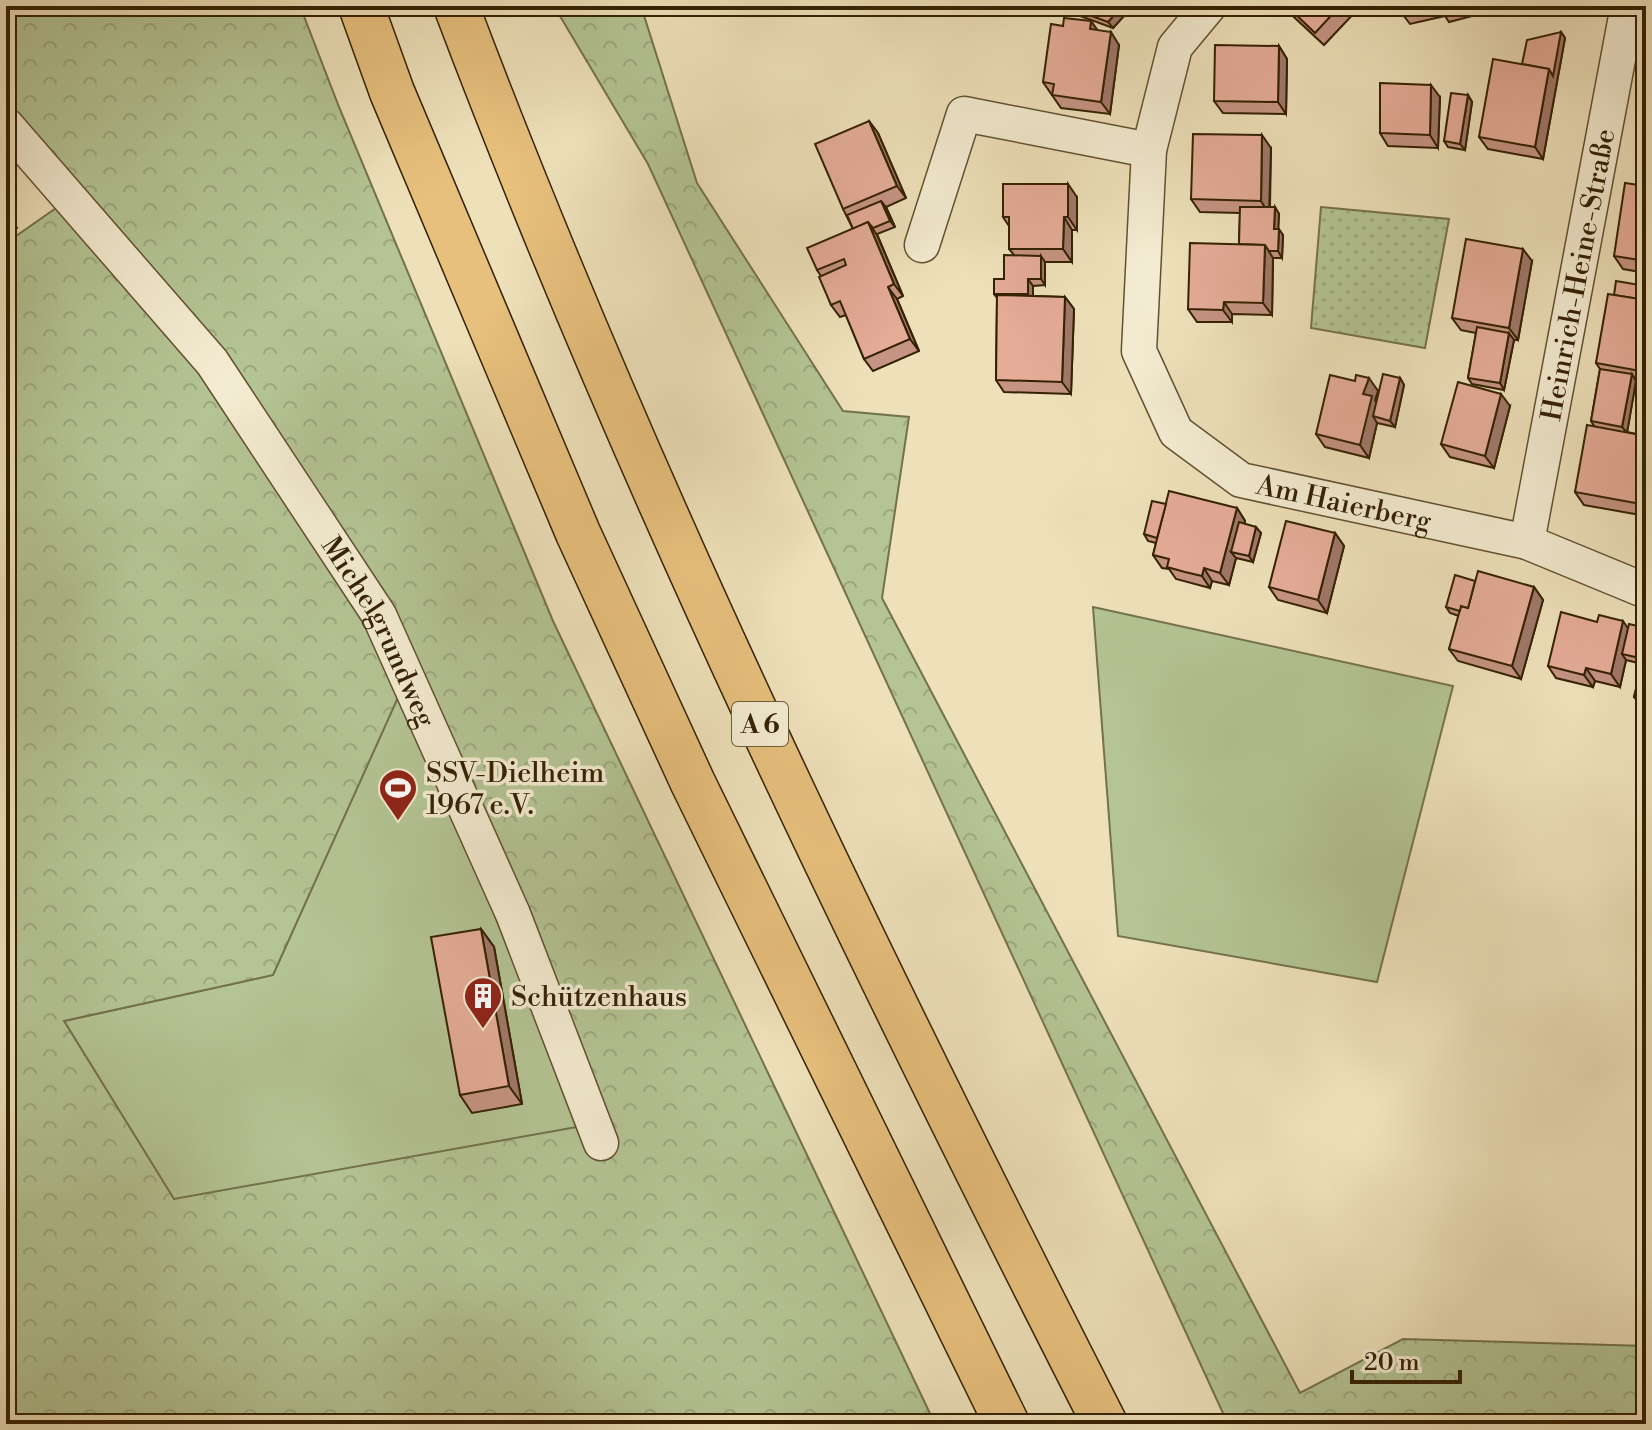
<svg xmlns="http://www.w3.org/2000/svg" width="1652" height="1430" font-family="'Libre Bodoni',serif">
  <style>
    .green { fill: #b4c494; stroke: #74724c; stroke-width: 2 }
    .forest { fill: url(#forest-crowns); stroke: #74724c; stroke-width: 2; fill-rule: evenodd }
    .park { fill: url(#park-dots); stroke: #74724c; stroke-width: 2 }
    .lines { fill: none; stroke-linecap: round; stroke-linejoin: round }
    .minor-casing { stroke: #625131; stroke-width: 37 }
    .motorway-casing { stroke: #342103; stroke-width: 47 }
    .minor { stroke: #f4ecd2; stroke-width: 34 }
    .motorway { stroke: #e7c07d; stroke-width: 44 }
    .wall { fill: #c59483; stroke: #342103; stroke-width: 2 }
    .shaded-wall { fill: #a0786a; stroke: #342103; stroke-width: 2 }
    .building { fill: #e5ac98; stroke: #342103; stroke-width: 2 }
    .labels { text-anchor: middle; stroke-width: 7; stroke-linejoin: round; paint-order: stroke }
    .shield { fill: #f4ecd2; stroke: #6e5e41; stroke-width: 2 }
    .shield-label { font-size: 26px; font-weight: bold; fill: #342103 }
    .street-label { font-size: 28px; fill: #342103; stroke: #f4ecd2 }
    .poi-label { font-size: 28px; fill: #342103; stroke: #f4ecd2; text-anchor: start }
  </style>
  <defs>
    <pattern id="forest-crowns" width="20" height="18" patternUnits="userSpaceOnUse" patternTransform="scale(2)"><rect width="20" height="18" fill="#b4c494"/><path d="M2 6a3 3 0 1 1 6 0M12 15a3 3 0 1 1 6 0" fill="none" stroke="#9ba87e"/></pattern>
    <pattern id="park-dots" width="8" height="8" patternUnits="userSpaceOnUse" patternTransform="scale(2)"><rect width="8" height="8" fill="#b4c494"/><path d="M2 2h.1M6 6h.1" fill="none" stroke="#9ba87e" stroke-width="1.8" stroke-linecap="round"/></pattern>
  </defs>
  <rect width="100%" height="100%" fill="#eee1ba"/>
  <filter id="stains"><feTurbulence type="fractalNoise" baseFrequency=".0025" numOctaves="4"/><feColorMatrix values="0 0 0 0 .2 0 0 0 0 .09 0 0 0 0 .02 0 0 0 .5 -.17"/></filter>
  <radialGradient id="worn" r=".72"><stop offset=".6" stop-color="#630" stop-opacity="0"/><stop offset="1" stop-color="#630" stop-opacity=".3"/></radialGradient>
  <g class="green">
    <polygon points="1093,607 1453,686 1377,982 1118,936"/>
    <polygon points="400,692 510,951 595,1124 174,1200 64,1021 273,975"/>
  </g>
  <g class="forest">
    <path d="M6,6H300L339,107L553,621L935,1424H6V243L69,199L6,109ZM400,693L510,951L594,1124L174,1199L64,1021L273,975Z"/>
    <polygon points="554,6 641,6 697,183 843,411 909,417 882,598 1300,1393 1403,1339 1646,1346 1646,1424 1228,1424 648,164"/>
  </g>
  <polygon class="park" points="1321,207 1449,219 1425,348 1311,328"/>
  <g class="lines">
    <g class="minor-casing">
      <g id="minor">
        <path id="s1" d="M1209,6L1175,47L1149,150L1139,351L1176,432L1241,480L1527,542L1646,591"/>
        <path id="s2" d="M6,125L212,362L379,615L513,914L601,1143"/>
        <polyline points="922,245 964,114 1149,150"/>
        <path id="s3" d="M1527,542L1628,6"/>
      </g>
    </g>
    <g class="motorway-casing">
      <g id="motorway">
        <polyline points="361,6 392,92 578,533 693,783 1007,1424"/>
        <path d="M456,6C640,493 869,961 1105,1424"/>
      </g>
    </g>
    <use href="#minor" class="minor"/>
    <use href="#motorway" class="motorway"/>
  </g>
  <g class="wall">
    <polygon points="956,6 977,6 974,13"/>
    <polygon points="1079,6 1133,6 1113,28 1080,16 1076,10"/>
    <polygon points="1282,6 1357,6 1359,8 1324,45"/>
    <polygon points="1400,6 1474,6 1476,15 1449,22 1445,16 1410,24 1401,12"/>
    <polygon points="1091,21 1098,31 1119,45 1110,114 1061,108 1043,82 1063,26"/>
    <polygon points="1561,32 1565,38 1543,159 1488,149 1479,137 1522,64"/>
    <polygon points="1279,46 1287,59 1286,114 1223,113 1214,101"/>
    <polygon points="1468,95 1472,102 1465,150 1448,147 1444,141"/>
    <polygon points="1440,97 1438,148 1388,146 1380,133"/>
    <polygon points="869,121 878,133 906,198 886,207 895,227 877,234 903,296 897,299 919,351 873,371 864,359 846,315 840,317 831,305 821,276 817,270 853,229 843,209"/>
    <polygon points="1271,148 1270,207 1275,207 1279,214 1278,229 1283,235 1282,258 1273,258 1272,315 1232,314 1232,322 1197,322 1188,309 1239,244 1240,213 1200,212 1191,199"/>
    <polygon points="1646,186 1646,273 1623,269 1614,256"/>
    <polygon points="1077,197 1077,230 1072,230 1072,262 1045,262 1045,285 1033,286 1033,296 1065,297 1074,309 1071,394 1004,392 996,380 997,298 994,294 1004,279 1014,255 1009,249 1009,226 1003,217"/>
    <polygon points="6,214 17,228 6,238"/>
    <polygon points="1532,261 1518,340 1514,340 1504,390 1472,384 1468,378 1476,333 1461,330 1452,318"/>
    <polygon points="1646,286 1646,383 1636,381 1627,432 1646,436 1646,516 1584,505 1575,492 1594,426 1591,421 1600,369 1596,363 1614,295"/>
    <polygon points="1400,378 1404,385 1395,427 1377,423 1369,458 1325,447 1316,434 1378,391 1375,400 1376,402"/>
    <polygon points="1510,406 1494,468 1450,457 1441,444"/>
    <polygon points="1166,504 1237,508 1245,521 1244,524 1261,533 1253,562 1236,558 1229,585 1212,581 1210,588 1176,579 1169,569 1162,568 1153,555 1156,543 1148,541 1144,534"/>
    <polygon points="1335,533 1344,546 1327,613 1278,600 1269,587"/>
    <polygon points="1475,581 1534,587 1543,600 1521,679 1458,661 1449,649 1459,616 1450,613 1446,607"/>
    <polygon points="1597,622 1628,628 1646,628 1646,722 1641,715 1644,704 1639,703 1634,697 1642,664 1626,660 1620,687 1595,681 1593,687 1556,678 1548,666"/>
    <polygon points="481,929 494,947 522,1104 472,1113 460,1095"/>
  </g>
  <g class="shaded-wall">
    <polygon points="969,6 977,6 974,13"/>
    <polygon points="1122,6 1133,6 1113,28 1108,22"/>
    <polygon points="1470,6 1474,6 1476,15"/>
    <polygon points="1091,21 1100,34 1090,29"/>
    <polygon points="1111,32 1119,45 1110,114 1101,102"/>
    <polygon points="1561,32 1565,38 1543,159 1535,147 1549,69"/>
    <polygon points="1279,46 1287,59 1286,114 1278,102"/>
    <polygon points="1431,85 1440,97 1438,148 1430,135"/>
    <polygon points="1468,95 1472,102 1465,150 1460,144"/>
    <polygon points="869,121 878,133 906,198 897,186"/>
    <polygon points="1262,135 1271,148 1269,214 1261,201"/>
    <polygon points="1068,184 1077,197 1077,230 1068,217"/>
    <polygon points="881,201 886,207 895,227 890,221"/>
    <polygon points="1275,207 1279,214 1278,235 1274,229"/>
    <polygon points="1064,217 1072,230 1072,262 1063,249"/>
    <polygon points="868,222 877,235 903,296 894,284"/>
    <polygon points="1279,229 1283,235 1282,258 1278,251"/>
    <polygon points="1265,245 1273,258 1272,315 1263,303"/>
    <polygon points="1523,249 1532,261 1518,340 1509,328"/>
    <polygon points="1041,256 1045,262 1045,285 1041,279"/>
    <polygon points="1028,279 1033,286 1033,301 1028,294"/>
    <polygon points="888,287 897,299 919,351 910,339"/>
    <polygon points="1065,297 1074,309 1071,394 1062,382"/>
    <polygon points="1224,302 1232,314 1232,322 1223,310"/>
    <polygon points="1509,333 1514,340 1504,390 1500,383"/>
    <polygon points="1632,374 1636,381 1627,433 1622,427"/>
    <polygon points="1369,378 1378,391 1375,400 1381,409 1373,416 1377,423 1369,458 1360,445 1363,394"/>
    <polygon points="1400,378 1404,385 1395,427 1390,421"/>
    <polygon points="1501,394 1510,406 1494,468 1485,456"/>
    <polygon points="1646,478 1646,510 1641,504"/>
    <polygon points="1237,508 1245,521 1237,553 1231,552 1236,558 1229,585 1220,573"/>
    <polygon points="1256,527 1261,533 1253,562 1249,556"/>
    <polygon points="1335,533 1344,546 1327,613 1318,600"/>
    <polygon points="1204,568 1212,581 1210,588 1202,576"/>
    <polygon points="1534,587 1543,600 1521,679 1512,666"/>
    <polygon points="1623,621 1632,634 1622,654 1626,660 1620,687 1611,674"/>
    <polygon points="1586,668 1595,681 1593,687 1584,675"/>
    <polygon points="481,929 494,947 522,1104 509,1086"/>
  </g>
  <g class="building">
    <polygon points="1079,6 1122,6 1108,22 1076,10"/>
    <polygon points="1287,6 1340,6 1315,33"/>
    <polygon points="1400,6 1427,6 1401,12"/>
    <polygon points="1439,6 1454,6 1440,9"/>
    <polygon points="1064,18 1091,21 1090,29 1111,32 1101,102 1052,95 1054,84 1043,82 1051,24 1063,26"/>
    <polygon points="1561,32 1553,76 1549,69 1522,64 1527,40"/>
    <polygon points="1215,45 1279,46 1278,102 1214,101"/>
    <polygon points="1493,59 1549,69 1535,147 1479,137"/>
    <polygon points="1646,69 1646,88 1642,88"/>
    <polygon points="1380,83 1431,85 1430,135 1380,133"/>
    <polygon points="1451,93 1468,95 1460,144 1444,141"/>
    <polygon points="1646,97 1646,114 1643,113"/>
    <polygon points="869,121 897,186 843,209 815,144"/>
    <polygon points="1193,134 1262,135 1261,201 1191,199"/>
    <polygon points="1625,183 1646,186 1646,261 1614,256"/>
    <polygon points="1003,184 1068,184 1068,217 1064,217 1063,249 1009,249 1009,217 1003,217"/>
    <polygon points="881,201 890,221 873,228 868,222 853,229 847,215"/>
    <polygon points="1240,207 1275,207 1274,229 1279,229 1278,251 1269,251 1265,245 1239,244"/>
    <polygon points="6,214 13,221 6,227"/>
    <polygon points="868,222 894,284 888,287 910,339 864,359 840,301 831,305 819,277 846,265 844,259 817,270 807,248"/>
    <polygon points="1466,239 1523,249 1509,328 1452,318"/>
    <polygon points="1190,243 1265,245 1263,303 1224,302 1223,310 1188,309"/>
    <polygon points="1004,255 1041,256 1041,279 1028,279 1028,294 994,294 994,279 1004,279"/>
    <polygon points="1616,281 1646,286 1645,300 1614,295"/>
    <polygon points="1608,294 1646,300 1646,372 1596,363"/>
    <polygon points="997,295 1065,297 1062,382 996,380"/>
    <polygon points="1477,327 1509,333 1500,383 1468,378"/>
    <polygon points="1600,369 1632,374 1622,427 1591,421"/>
    <polygon points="1383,374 1400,378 1390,421 1373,416"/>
    <polygon points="1330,375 1355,381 1356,375 1369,378 1363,394 1372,396 1360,445 1316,434"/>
    <polygon points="1458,382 1501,394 1485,456 1441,444"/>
    <polygon points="1587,425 1646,436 1646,478 1641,504 1575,492"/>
    <polygon points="1169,491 1237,508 1220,573 1204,568 1202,576 1185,572 1167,567 1169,559 1153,555"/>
    <polygon points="1152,501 1166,504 1157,538 1144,534"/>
    <polygon points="1286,521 1335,533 1318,600 1269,587"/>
    <polygon points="1239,522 1256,527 1249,556 1231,552"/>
    <polygon points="1478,571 1534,587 1512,666 1449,649 1461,606 1468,608"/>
    <polygon points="1455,575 1475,581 1468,608 1461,606 1460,611 1446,607"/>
    <polygon points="1561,612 1597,622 1599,615 1623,621 1611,674 1586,668 1584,675 1548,666"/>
    <polygon points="1629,624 1646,628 1645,700 1634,697 1644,659 1622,654"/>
    <polygon points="1646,697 1646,716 1641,715"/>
    <polygon points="481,929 509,1086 460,1095 431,937"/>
  </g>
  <defs>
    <g id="stadium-pin" transform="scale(2)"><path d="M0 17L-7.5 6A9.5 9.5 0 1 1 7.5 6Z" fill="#8f2418" stroke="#f4ecd2"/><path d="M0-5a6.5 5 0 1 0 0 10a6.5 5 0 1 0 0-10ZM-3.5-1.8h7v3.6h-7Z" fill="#fff"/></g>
    <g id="building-pin" transform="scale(2)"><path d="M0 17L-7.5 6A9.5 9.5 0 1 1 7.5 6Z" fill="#8f2418" stroke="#f4ecd2"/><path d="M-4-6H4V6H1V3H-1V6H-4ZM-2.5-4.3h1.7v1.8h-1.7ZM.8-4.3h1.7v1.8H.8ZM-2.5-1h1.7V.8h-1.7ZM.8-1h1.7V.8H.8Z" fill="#fff"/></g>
  </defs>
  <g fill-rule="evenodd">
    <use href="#stadium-pin" x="398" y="788"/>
    <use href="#building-pin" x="483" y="996"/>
  </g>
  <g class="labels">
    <rect class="shield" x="732" y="702" width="56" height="44" rx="6"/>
    <g class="shield-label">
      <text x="760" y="733">A 6</text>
    </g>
    <g class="street-label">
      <text dy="10" stroke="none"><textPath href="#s3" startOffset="272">Heinrich-Heine-Straße</textPath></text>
      <text dy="10" stroke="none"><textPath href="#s1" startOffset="636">Am Haierberg</textPath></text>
      <text dy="10" stroke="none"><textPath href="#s2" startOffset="632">Michelgrundweg</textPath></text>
    </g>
    <g class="poi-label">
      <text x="426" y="782">SSV-Dielheim<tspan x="426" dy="32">1967 e.V.</tspan></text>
      <text x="511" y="1006">Schützenhaus</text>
    </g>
  </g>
  <rect width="1652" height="1430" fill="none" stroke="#eee1ba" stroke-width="32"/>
  <rect x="8" y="8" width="1636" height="1414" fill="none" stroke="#342103" stroke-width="4"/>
  <rect x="16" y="16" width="1620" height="1398" fill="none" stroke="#342103" stroke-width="2"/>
  <path d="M1352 1370v12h108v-12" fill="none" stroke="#342103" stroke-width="4"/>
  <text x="1364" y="1370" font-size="24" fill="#342103" stroke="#f4ecd2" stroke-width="6" paint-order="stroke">20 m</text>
  <rect width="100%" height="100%" filter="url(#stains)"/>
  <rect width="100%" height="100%" fill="url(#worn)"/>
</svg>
